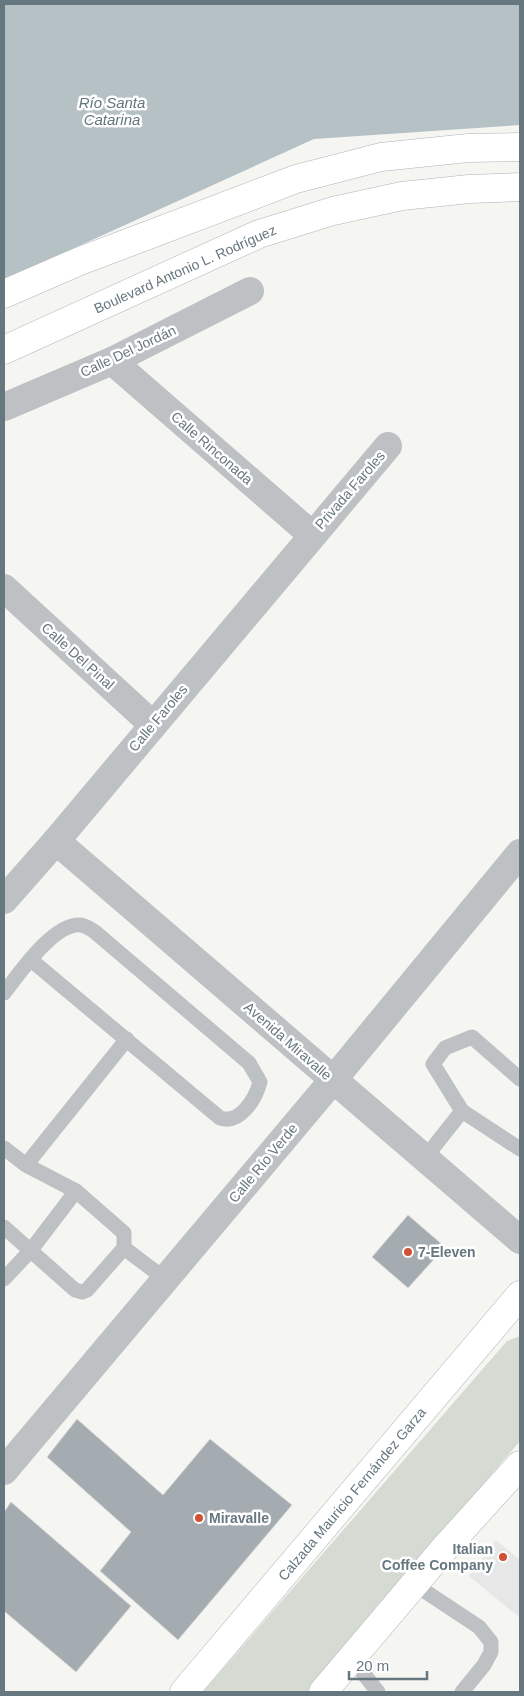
<svg xmlns="http://www.w3.org/2000/svg" width="524" height="1696" font-family="Arial,sans-serif">
  <style>
    .built { fill: #e6e7e6 }
    .green { fill: #d5dad2 }
    .water { fill: #b5c1c4 }
    .building { fill: #a5acb1; stroke: #d7d7d5 }
    .lines { fill: none; stroke-linecap: round; stroke-linejoin: round }
    .secondary-casing { stroke: #afb5b8; stroke-width: 29 }
    .highway-casing { stroke: #b0b4b7; stroke-width: 29 }
    .lane { stroke: #bdc1c4; stroke-width: 15 }
    .street { stroke: #bdc1c4; stroke-width: 28 }
    .secondary { stroke: #fff; stroke-width: 28 }
    .highway { stroke: #fff; stroke-width: 28 }
    .poi-dot { fill: #d15137; stroke: #fff; stroke-width: 2 }
    .labels { text-anchor: middle; stroke-width: 5; stroke-linejoin: round; paint-order: stroke }
    .street-label { font-size: 14px; fill: #677780; stroke: #fff }
    .poi-label { font-size: 14px; font-weight: bold; fill: #677780; stroke: #fff; text-anchor: start }
    .water-label { font-size: 15px; font-style: italic; fill: #63777d; stroke: #fff }
  </style>
  <rect width="100%" height="100%" fill="#f5f5f2"/>
  <polygon class="built" points="496,1540 520,1560 520,1618 469,1576"/>
  <polygon class="green" points="520,1336 520,1441 307,1692 203,1692 507,1341"/>
  <polygon class="water" points="4,4 520,4 520,125 314,139 4,280"/>
  <g class="building">
    <polygon points="408,1215 445,1247 408,1288 372,1257"/>
    <polygon points="77,1419 163,1495 210,1439 292,1505 178,1640 100,1571 131,1532 47,1457"/>
    <polygon points="11,1502 131,1606 76,1672 4,1611 4,1512"/>
  </g>
  <g class="lines">
    <g class="secondary-casing">
      <g id="secondary">
        <polyline points="184,1692 520,1295"/>
        <polyline points="323,1692 444,1549 520,1465"/>
      </g>
    </g>
    <g class="highway-casing">
      <g id="highway">
        <polyline points="4,294 80,261 296,179 381,157 468,148 520,147"/>
        <polyline points="4,350 259,234 333,211 402,196 469,189 520,187"/>
      </g>
    </g>
    <g class="lane">
      <path d="M4,993C19,974 54,922 81,925C86,926 91,929 95,932L249,1063L260,1082C256,1098 240,1125 220,1118L31,960"/>
      <polyline points="462,1111 433,1064 445,1048 472,1037 520,1079"/>
      <polyline points="4,1148 26,1165 76,1191 124,1233 124,1248 87,1290 82,1292 75,1290 4,1227"/>
      <polyline points="425,1158 462,1111 520,1149"/>
      <polyline points="26,1165 127,1039"/>
      <polyline points="124,1248 165,1279"/>
      <polyline points="4,1279 31,1250 76,1191"/>
      <polyline points="414,1584 479,1627 491,1642 491,1652 484,1665 462,1692"/>
      <polyline points="352,1659 378,1692"/>
    </g>
    <g class="street">
      <polyline points="112,361 312,535"/>
      <polyline points="4,407 112,361 250,291"/>
      <polyline points="4,588 152,724"/>
      <polyline points="56,841 520,1240"/>
      <polyline points="4,900 56,841 388,446"/>
      <polyline points="4,1471 333,1080 520,853"/>
    </g>
    <use href="#secondary" class="secondary"/>
    <use href="#highway" class="highway"/>
  </g>
  <g class="poi-dot">
    <circle cx="408" cy="1252" r="5"/>
    <circle cx="199" cy="1518" r="5"/>
    <circle cx="503" cy="1557" r="5"/>
  </g>
  <g class="labels">
    <g class="street-label">
      <text transform="translate(185 269) rotate(-24)" y="5">Boulevard Antonio L. Rodríguez</text>
      <text transform="translate(128 351) rotate(-25)" y="5">Calle Del Jordán</text>
      <text transform="translate(212 448) rotate(41)" y="5">Calle Rinconada</text>
      <text transform="translate(350 490) rotate(-49)" y="5">Privada Faroles</text>
      <text transform="translate(78 656) rotate(42)" y="5">Calle Del Pinal</text>
      <text transform="translate(158 718) rotate(-50)" y="5">Calle Faroles</text>
      <text transform="translate(288 1041) rotate(41)" y="5">Avenida Miravalle</text>
      <text transform="translate(263 1163) rotate(-50)" y="5">Calle Río Verde</text>
      <text transform="translate(352 1494) rotate(-50)" y="5">Calzada Mauricio Fernández Garza</text>
    </g>
    <g class="poi-label">
      <text x="418" y="1257">7-Eleven</text>
      <text x="209" y="1523">Miravalle</text>
      <text x="493" y="1554" text-anchor="end">Italian<tspan x="493" dy="16">Coffee Company</tspan></text>
    </g>
    <g class="water-label">
      <text x="112" y="108">Río Santa<tspan x="112" dy="17">Catarina</tspan></text>
    </g>
  </g>
  <rect width="524" height="1696" fill="none" stroke="#677780" stroke-width="10"/>
  <path d="M349 1671v8h78v-8" fill="none" stroke="#677780" stroke-width="2.5"/>
  <text x="356" y="1671" font-size="15" fill="#677780" stroke="#ffffff" stroke-width="4" paint-order="stroke">20 m</text>
</svg>
